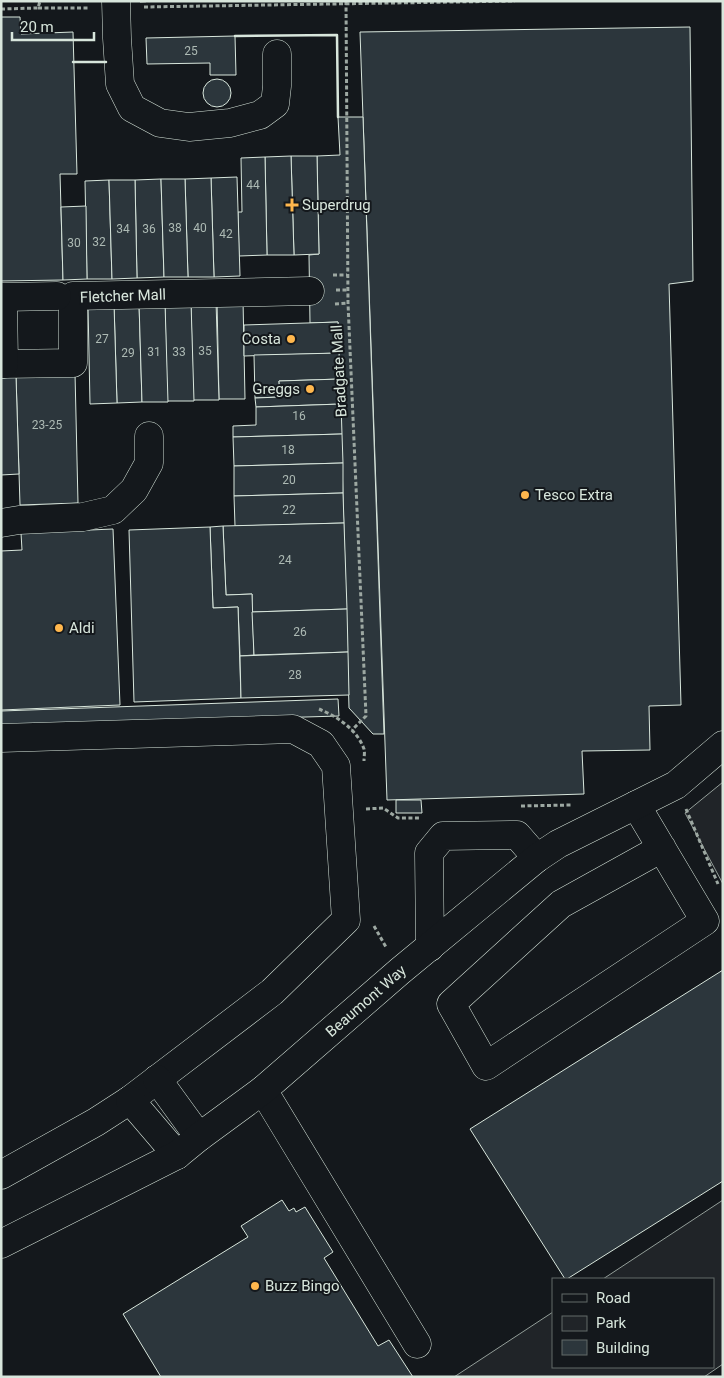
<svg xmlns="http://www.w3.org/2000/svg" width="724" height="1378" font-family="Roboto,sans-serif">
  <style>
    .green { fill: #202428; stroke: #939e99 }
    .building { fill: #2c363c; stroke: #d8e6dc }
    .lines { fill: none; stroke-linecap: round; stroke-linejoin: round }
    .minor-casing { stroke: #d8e6dc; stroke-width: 29 }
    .path { stroke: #9da8a2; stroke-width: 3; stroke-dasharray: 4 2.5; stroke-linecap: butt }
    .minor { stroke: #14181c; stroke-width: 28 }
    .fence { stroke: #d8e6dc; stroke-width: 1; stroke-dasharray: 6 2.5; stroke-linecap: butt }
    .wall { stroke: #d8e6dc; stroke-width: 2.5 }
    .poi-dot { fill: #ffb74d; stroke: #14181c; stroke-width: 2 }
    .labels { text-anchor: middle; stroke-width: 4; stroke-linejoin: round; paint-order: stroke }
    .number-label { font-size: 12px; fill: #adbab4 }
    .poi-label { font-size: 15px; fill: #d8e6dc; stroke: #14181c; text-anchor: start }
    .street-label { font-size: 15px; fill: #d8e6dc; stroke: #14181c }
  </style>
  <rect width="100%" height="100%" fill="#14181c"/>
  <g class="green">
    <polygon points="723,782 723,884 685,813"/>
    <polygon points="723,1200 723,1364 704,1377 454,1377 553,1312 553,1367 713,1367 713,1279 603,1279"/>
  </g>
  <g class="building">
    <polygon points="1,17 20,17 21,34 73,32 77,174 60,174 63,280 1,281"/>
    <polygon points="690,27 693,281 669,284 681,705 649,706 650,750 582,751 584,794 387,800 360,32"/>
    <polygon points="235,36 236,75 210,75 210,63 147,64 146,38"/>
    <circle cx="217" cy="93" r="14"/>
    <polygon points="338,117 363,117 384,734 373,734 349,708 338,322 310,323 309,255 319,254 317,156 340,155"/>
    <polygon points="291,156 317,156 319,254 294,255"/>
    <polygon points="291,156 294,255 267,255 265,157"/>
    <polygon points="265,157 267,255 239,256 238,212 242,212 241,158"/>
    <polygon points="237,177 240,276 214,277 211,178"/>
    <polygon points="211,178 214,277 188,277 185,179"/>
    <polygon points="161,179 164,277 137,278 135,180"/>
    <polygon points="161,179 185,179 188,277 164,277"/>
    <polygon points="109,180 112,279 87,279 85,181"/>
    <polygon points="109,180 135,180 137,278 112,279"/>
    <polygon points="86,206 87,279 63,280 61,207"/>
    <polygon points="243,300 245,399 219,399 217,301"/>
    <polygon points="216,301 219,400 193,400 191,302"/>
    <polygon points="191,302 194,401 167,401 165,303"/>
    <polygon points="139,303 142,402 117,403 114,304"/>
    <polygon points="139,303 165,303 168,402 142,402"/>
    <polygon points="114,304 117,403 90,404 88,305"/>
    <polygon points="338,322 339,353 244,356 244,325"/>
    <polygon points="339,353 340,379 279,381 280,397 255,398 254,355"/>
    <polygon points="75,373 78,503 20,505 16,376"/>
    <polygon points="1,376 16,376 19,474 1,475"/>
    <polygon points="340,379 341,404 256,407 255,398 280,397 279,381"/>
    <polygon points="341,404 342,434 233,437 233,426 256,425 256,407"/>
    <polygon points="342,434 343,463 234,466 233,437"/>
    <polygon points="343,463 343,493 234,496 234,466"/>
    <polygon points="343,493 344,523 235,526 234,496"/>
    <polygon points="344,523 347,609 252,612 252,594 226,595 223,526"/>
    <polygon points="223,526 226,595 252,594 254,655 240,656 238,607 213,608 210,527"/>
    <polygon points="210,527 213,608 238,607 241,698 134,702 129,530"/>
    <polygon points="113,529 120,705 1,710 1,551 22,550 21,533"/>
    <polygon points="347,609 348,652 254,655 252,612"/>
    <polygon points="348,652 349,695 241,698 240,656"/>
    <polygon points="338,699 339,716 1,726 1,711"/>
    <polygon points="396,800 421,800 422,813 396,813"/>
    <polygon points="723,970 723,1181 567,1279 565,1279 470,1129"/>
    <polygon points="282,1200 289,1211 294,1208 296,1212 305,1207 333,1252 324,1258 378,1346 389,1340 413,1377 161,1377 123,1314 248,1237 241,1226"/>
  </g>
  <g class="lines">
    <g class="minor-casing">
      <g id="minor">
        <polyline points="116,1 117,38 120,84 132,108 160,123 189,127 230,123 260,115 275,104 277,86 277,54"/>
        <polyline points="1,364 73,363 73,296 310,291"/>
        <polyline points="4,364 3,297 57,296"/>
        <polyline points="1,523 19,520 83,517 113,510 134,490 149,463 149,436"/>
        <polyline points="1,738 293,729 321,744 336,766 346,920 272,992 130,1100 96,1122 1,1175"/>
        <polyline points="636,805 705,921 486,1066 451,1004 561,904 662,848"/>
        <polyline points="430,947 429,853 443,836 517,835 537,858"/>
        <polyline points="157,1079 199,1137"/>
        <polyline points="263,1090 417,1344"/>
        <polyline points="130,1100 177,1155"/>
        <polyline points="1,1244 177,1155 199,1137 263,1090 400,971 537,858 558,844 676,785 723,745"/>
      </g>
    </g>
    <g class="path">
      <polyline points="346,1 348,303 366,716 352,730"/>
      <polyline points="144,7 515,1"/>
      <polyline points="38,8 90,8"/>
      <polyline points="1,9 38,8 40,1"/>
      <polyline points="333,275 347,275"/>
      <polyline points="336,290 348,290"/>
      <polyline points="335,304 348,303"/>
      <path d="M319,709C336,716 357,729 364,749C365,752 364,757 364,761"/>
      <polyline points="521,806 572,805"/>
      <polyline points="366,809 383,808 398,818 421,818"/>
      <polyline points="686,809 718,884"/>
      <polyline points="374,926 386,947"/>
    </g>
    <use href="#minor" class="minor"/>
    <polyline class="fence" points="140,2 162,1"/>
    <g class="wall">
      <polyline points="235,36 337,35 338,117"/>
      <polyline points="73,62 106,62"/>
    </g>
  </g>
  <g class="poi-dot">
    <path d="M289.5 197.5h5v5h5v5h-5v5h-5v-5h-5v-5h5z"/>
    <circle cx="291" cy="339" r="5"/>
    <circle cx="310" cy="389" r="5"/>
    <circle cx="525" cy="495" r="5"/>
    <circle cx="59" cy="628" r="5"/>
    <circle cx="255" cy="1286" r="5"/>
  </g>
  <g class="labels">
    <g class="number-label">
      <text x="191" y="55">25</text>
      <text x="253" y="189">44</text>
      <text x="175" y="232">38</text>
      <text x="200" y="232">40</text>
      <text x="123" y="233">34</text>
      <text x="149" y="233">36</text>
      <text x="226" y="238">42</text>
      <text x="99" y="246">32</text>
      <text x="74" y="247">30</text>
      <text x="102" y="343">27</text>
      <text x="205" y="355">35</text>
      <text x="154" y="356">31</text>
      <text x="179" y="356">33</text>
      <text x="128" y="357">29</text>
      <text x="299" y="420">16</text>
      <text x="47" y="429">23-25</text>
      <text x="288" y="454">18</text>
      <text x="289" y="484">20</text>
      <text x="289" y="514">22</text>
      <text x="285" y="564">24</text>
      <text x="300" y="636">26</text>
      <text x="295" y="679">28</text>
    </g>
    <g class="poi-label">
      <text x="302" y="210">Superdrug</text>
      <text x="281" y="344" text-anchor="end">Costa</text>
      <text x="300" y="394" text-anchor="end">Greggs</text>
      <text x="535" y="500">Tesco Extra</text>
      <text x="69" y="633">Aldi</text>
      <text x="265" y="1291">Buzz Bingo</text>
    </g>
    <g class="street-label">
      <text transform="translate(123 296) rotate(-2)" y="5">Fletcher Mall</text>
      <text transform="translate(339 371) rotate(-93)" y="5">Bradgate Mall</text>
      <text transform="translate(366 1001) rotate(-41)" y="5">Beaumont Way</text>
    </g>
  </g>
  <rect width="724" height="1378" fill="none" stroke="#d8e6dc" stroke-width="5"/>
  <rect x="552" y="1278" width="162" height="90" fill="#14181c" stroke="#626a69"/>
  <rect x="562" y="1294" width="25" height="8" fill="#14181c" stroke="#626a69"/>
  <text x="596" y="1303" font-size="15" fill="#d8e6dc">Road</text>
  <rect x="562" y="1316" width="25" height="15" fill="#202428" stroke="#626a69"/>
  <text x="596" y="1328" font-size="15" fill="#d8e6dc">Park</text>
  <rect x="562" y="1340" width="25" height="15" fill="#2c363c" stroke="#626a69"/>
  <text x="596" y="1353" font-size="15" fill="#d8e6dc">Building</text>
  <path d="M12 32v8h82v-8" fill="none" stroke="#d8e6dc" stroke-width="2.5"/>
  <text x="20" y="32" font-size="15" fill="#d8e6dc" stroke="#14181c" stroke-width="4" paint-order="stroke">20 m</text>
</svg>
